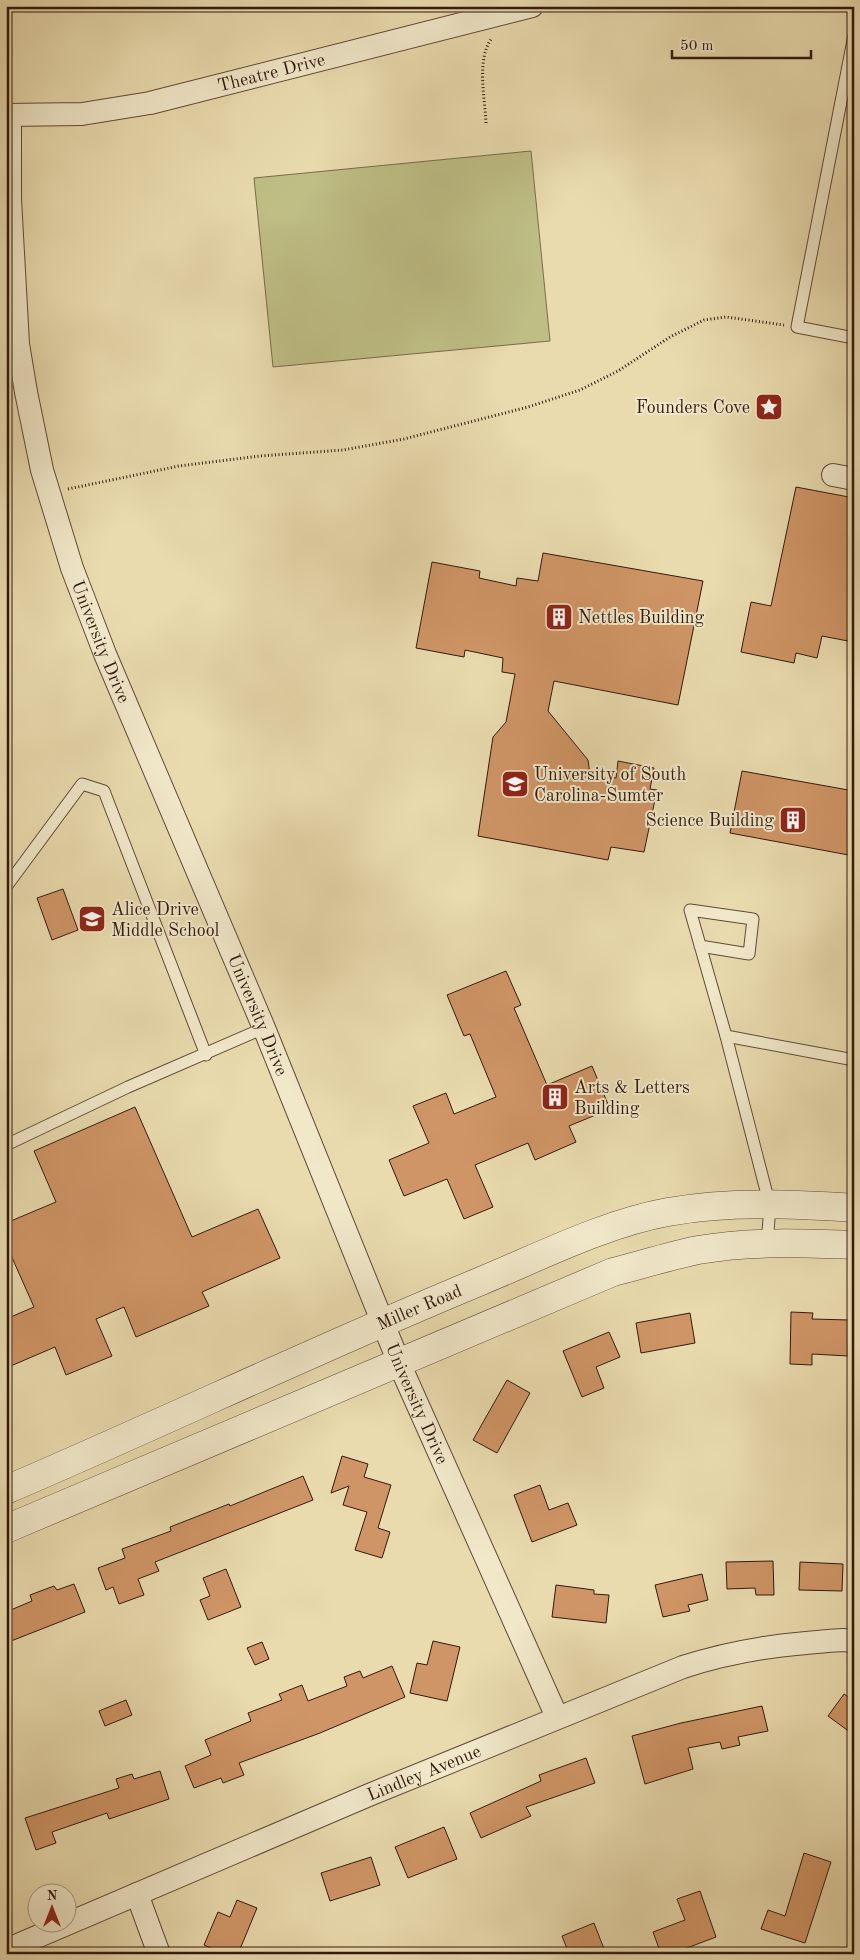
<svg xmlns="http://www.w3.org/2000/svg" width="860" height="1960" font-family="'Old Standard TT',serif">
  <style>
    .green { fill: #bebe85; stroke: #786c4a }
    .building { fill: #cf9566; stroke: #32190f }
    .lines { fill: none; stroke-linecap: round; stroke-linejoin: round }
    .service-casing { stroke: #604a37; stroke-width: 13 }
    .minor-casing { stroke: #604a37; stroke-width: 24 }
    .tertiary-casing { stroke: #604a37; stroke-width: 29 }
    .path { stroke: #32190f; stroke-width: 3; stroke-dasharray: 1 2.5; stroke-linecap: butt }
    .service { stroke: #f1e8ca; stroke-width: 11 }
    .minor { stroke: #f1e8ca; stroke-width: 22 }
    .tertiary { stroke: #f1e8ca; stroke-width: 28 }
    .labels { text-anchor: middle; stroke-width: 4; stroke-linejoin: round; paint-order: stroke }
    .street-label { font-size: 18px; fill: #32190f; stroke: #f1e8ca }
    .poi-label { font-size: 18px; fill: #32190f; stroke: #f1e8ca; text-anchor: start }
  </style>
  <rect width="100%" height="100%" fill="#e9dbae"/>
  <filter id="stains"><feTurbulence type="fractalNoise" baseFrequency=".004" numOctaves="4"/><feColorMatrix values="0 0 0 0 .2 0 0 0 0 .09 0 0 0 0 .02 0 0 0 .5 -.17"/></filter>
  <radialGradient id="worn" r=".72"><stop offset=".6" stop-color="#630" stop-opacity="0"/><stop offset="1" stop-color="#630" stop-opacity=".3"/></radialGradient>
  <polygon class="green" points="531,151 550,341 273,367 254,178"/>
  <g class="building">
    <polygon points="796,487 854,498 854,615 848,641 822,636 817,658 796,653 794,663 741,652 751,602 771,606"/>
    <polygon points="543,553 703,581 678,705 554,681 548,711 588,760 590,774 616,778 618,761 654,768 650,789 657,790 644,852 611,847 608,860 478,836 493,737 506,722 515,674 502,672 503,658 465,650 464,657 416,648 432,562 480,571 479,578 516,586 517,578 538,581"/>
    <polygon points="742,771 854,791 854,856 730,833"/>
    <polygon points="63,889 78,930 52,940 37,898"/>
    <polygon points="506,971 521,1005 514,1008 547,1085 592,1066 610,1109 569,1126 576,1142 535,1160 528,1143 475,1165 493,1207 464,1219 447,1179 404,1196 389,1160 429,1143 413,1106 446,1093 454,1114 496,1097 470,1034 464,1036 447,995"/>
    <polygon points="135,1107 192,1237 258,1209 280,1258 202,1292 209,1306 136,1337 124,1307 96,1319 112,1356 66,1375 55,1347 6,1368 6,1319 34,1307 6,1244 6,1223 56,1202 34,1151"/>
    <polygon points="791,1312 813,1313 812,1319 849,1320 848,1356 812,1354 812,1365 790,1364"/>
    <polygon points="690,1313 695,1343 641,1353 636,1323"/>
    <polygon points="609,1332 620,1357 596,1367 604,1388 582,1397 563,1351"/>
    <polygon points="507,1380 530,1393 497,1453 473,1440"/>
    <polygon points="342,1456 368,1464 364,1477 391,1485 378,1528 390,1532 382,1558 355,1550 367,1512 343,1505 349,1486 331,1493"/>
    <polygon points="303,1476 313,1500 155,1562 159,1571 138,1579 144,1595 119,1604 113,1587 106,1590 98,1568 125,1558 122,1549 171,1531 170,1527 229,1504 230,1506"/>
    <polygon points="540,1485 549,1510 568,1503 577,1525 532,1542 514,1495"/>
    <polygon points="773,1561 774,1595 756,1595 755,1588 727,1589 726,1562"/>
    <polygon points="800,1562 843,1564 842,1591 799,1590"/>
    <polygon points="226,1569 241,1607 208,1620 200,1600 210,1596 203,1578"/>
    <polygon points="702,1574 708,1600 688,1605 690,1611 663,1617 655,1585"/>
    <polygon points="74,1584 85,1612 6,1643 6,1612 32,1601 30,1595 54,1586 57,1590"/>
    <polygon points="556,1585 594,1590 594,1594 609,1595 606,1623 552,1617"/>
    <polygon points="433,1641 460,1647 447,1701 410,1693 417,1663 427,1665"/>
    <polygon points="262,1642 269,1659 255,1665 247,1648"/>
    <polygon points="392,1666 405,1697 320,1733 239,1763 244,1775 223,1783 221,1778 194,1788 185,1766 211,1755 205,1740 251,1721 248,1713 282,1700 279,1694 302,1685 308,1701 347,1686 344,1677 360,1671 363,1678"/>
    <polygon points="844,1694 854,1701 854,1735 828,1716"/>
    <polygon points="126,1700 132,1715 105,1726 99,1711"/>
    <polygon points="762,1706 768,1731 738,1737 740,1745 722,1749 720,1742 688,1748 693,1769 645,1784 632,1736 681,1723"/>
    <polygon points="586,1758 595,1783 526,1807 531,1816 481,1838 470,1813 541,1781 539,1775"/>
    <polygon points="160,1771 169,1799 109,1819 107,1813 52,1832 56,1843 36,1850 25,1818 119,1788 116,1779 132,1774 134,1779"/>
    <polygon points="444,1827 457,1859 408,1878 395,1847"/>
    <polygon points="804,1853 831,1862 805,1943 761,1929 768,1910 785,1916"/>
    <polygon points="371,1857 380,1885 330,1901 321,1873"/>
    <polygon points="700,1891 716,1937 671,1954 661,1954 653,1932 685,1920 677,1899"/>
    <polygon points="237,1900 257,1908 238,1954 225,1954 204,1945 218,1912 230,1917"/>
    <polygon points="594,1923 606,1954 569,1954 562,1936"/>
  </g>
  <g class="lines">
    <g class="service-casing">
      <g id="service">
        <polyline points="854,35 797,327 854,338"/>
        <polyline points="6,887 82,784 104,791 206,1055"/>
        <polyline points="700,946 749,954 753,919 690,910 726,1036 770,1206 767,1244"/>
        <polyline points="726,1036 854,1060"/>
        <polyline points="6,1145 128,1087 264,1028"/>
      </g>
    </g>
    <g class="minor-casing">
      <g id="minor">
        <path id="s1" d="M6,115L82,114L150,103L532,6"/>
        <path id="s2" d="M10,115V199L18,344L26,392L42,470L72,568L105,654L264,1028L399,1363L557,1717"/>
        <polyline points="833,475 854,479"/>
        <polyline points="137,1894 159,1954"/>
        <path id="s3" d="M6,1950L369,1795L683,1667C739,1649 785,1644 843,1640L854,1641"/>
      </g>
    </g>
    <g class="tertiary-casing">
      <g id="tertiary">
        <path id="s4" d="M6,1490C165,1422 321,1347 481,1281C539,1257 606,1223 668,1212C728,1201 793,1204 854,1208"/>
        <path d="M6,1529L613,1272C641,1265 669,1256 698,1250C749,1241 802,1243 854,1245"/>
      </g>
    </g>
    <g class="path">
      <path d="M486,123C485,98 476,59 492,38"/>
      <polyline points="68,489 179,466 260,456 343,450 404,439 528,407 580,390 618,371 670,337 704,320 726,317 784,325"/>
    </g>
    <use href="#service" class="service"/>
    <use href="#minor" class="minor"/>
    <use href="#tertiary" class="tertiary"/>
  </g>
  <defs>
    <g id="sight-square" transform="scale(1.4375)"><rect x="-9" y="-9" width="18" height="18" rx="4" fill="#8f2418" stroke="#f1e8ca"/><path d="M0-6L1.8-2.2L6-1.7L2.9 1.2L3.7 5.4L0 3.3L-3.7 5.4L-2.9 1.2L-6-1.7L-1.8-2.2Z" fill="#fff"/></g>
    <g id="building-square" transform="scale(1.4375)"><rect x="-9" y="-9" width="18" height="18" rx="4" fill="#8f2418" stroke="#f1e8ca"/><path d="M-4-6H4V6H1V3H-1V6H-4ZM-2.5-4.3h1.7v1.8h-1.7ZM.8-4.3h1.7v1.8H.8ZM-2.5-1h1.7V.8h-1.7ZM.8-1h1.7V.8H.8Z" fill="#fff"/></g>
    <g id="university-square" transform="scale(1.4375)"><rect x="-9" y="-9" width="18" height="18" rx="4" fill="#8f2418" stroke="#f1e8ca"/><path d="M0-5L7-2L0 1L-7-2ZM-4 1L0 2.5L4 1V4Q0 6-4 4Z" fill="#fff"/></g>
    <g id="school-square" transform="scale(1.4375)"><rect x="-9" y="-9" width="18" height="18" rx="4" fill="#8f2418" stroke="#f1e8ca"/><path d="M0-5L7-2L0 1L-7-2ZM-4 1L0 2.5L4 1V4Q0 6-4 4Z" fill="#fff"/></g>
  </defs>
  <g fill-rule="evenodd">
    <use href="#sight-square" x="769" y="407"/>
    <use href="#building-square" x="559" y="617"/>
    <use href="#university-square" x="515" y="784"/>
    <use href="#building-square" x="793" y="820"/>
    <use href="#school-square" x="92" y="919"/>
    <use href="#building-square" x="555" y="1097"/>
  </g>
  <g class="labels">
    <g class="street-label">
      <text dy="6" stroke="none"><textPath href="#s1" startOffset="270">Theatre Drive</textPath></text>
      <text dy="6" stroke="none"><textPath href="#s2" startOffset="539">University Drive</textPath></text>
      <text dy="6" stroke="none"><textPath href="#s2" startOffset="944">University Drive</textPath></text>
      <text dy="6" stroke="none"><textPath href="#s4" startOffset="452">Miller Road</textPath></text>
      <text dy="6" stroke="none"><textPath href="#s2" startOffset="1364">University Drive</textPath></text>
      <text dy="6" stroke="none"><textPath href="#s3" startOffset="454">Lindley Avenue</textPath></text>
    </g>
    <g class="poi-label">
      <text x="750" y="413" text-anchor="end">Founders Cove</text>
      <text x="578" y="623">Nettles Building</text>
      <text x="534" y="780">University of South<tspan x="534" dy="21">Carolina-Sumter</tspan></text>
      <text x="774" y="826" text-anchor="end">Science Building</text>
      <text x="111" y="915">Alice Drive<tspan x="111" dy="21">Middle School</tspan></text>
      <text x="574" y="1093">Arts &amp; Letters<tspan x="574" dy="21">Building</tspan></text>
    </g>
  </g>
  <rect width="860" height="1960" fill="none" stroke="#e9dbae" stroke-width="25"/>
  <rect x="8" y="8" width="845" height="1945" fill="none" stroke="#32190f" stroke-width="2.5"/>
  <rect x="12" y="12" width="835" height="1935" fill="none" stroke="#32190f"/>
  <g transform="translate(52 1908)"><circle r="24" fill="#f1e8ca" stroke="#a5957f"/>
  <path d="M0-4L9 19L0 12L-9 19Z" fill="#8f2418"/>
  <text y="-8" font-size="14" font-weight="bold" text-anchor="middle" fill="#32190f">N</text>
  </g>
  <path d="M672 50v8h139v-8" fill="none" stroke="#32190f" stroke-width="2.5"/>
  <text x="680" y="50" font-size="15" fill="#32190f" stroke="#f1e8ca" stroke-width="4" paint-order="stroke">50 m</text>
  <rect width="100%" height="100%" filter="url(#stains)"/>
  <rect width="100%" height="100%" fill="url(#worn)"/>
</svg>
